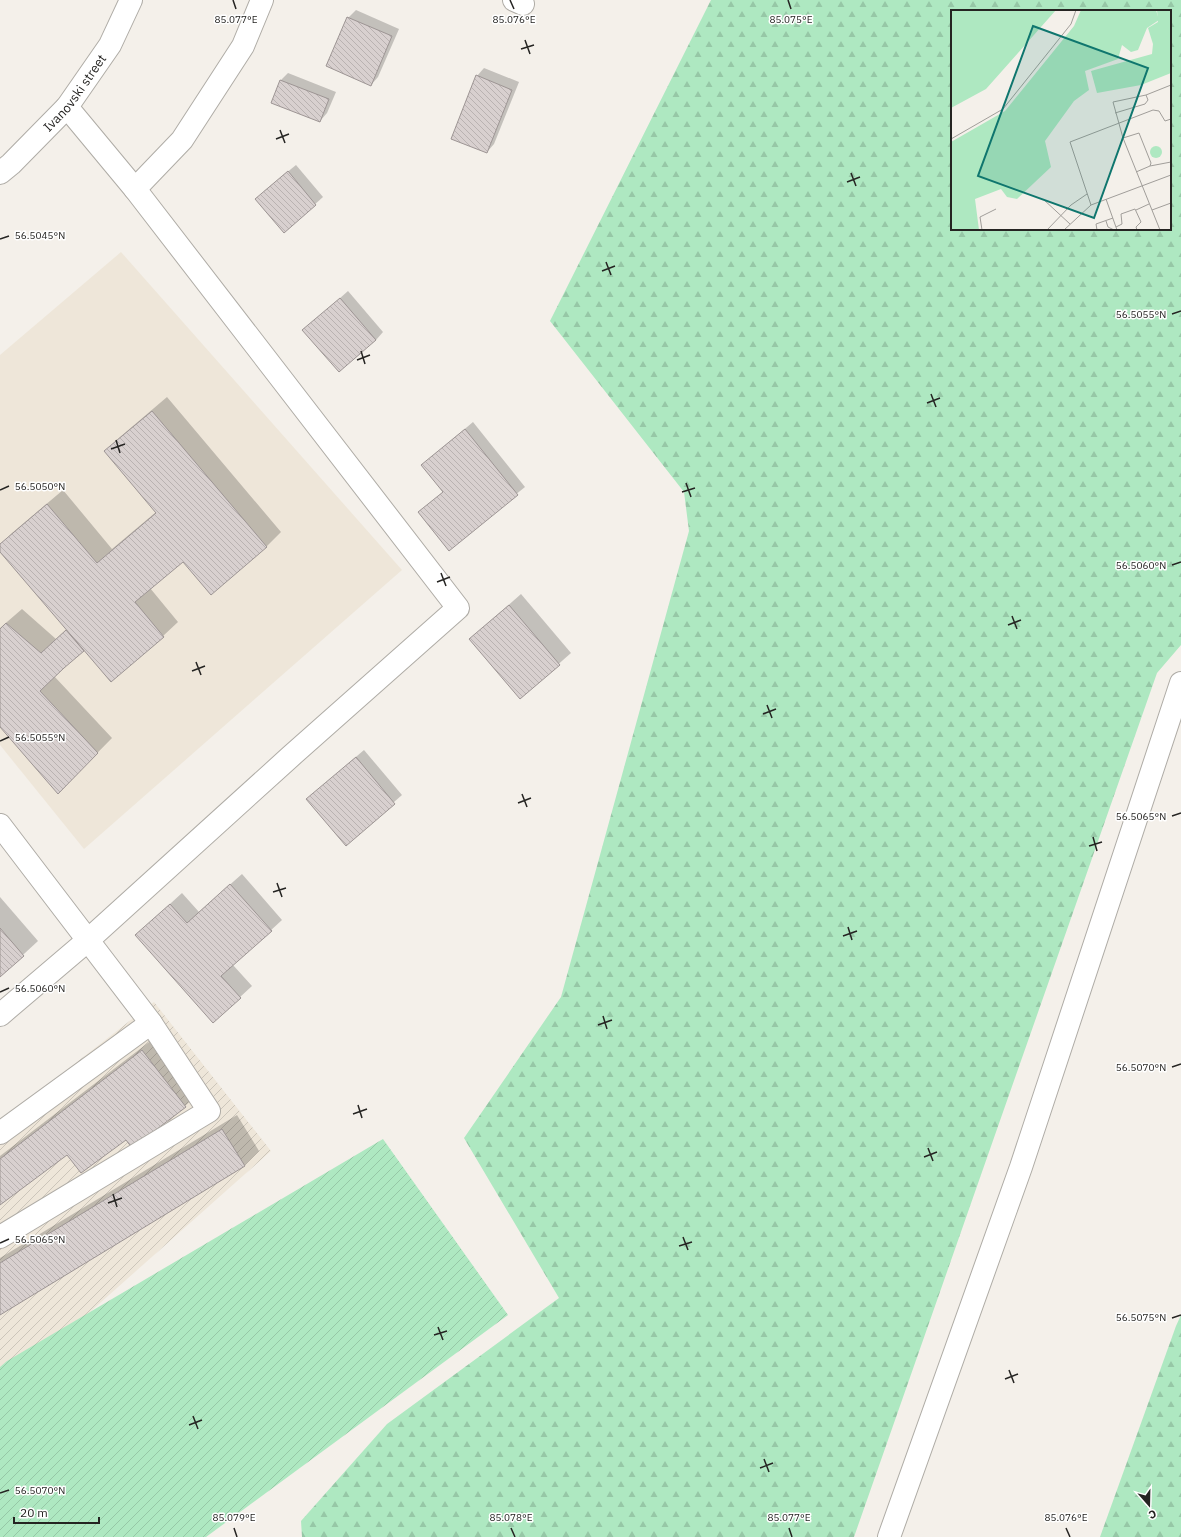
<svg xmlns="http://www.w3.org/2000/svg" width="1181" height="1537" font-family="'IBM Plex Sans',sans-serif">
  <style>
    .built { fill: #eee6d9 }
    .industrial { fill: url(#industrial-furrows) }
    .forest { fill: url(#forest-firs); fill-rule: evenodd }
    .garden { fill: url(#garden-furrows) }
    .shadow { fill: #0003 }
    .building { fill: url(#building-back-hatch); stroke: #9d9594 }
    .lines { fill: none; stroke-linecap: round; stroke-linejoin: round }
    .minor-casing { stroke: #afaca6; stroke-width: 24 }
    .major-casing { stroke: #afaca6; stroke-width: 24 }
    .minor { stroke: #fff; stroke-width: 22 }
    .major { stroke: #fff; stroke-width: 22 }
    .ticks { fill: none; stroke: #252422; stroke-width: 1.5 }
    .labels { text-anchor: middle; stroke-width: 3; stroke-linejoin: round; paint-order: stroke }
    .street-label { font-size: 13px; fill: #252422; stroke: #fff }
    .inset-road { fill: none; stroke: #a19e9a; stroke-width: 1 }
    .view { fill: #0f766e; fill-opacity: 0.15; stroke: #0f766e; stroke-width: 2 }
    .inset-edge { fill: none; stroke: #252422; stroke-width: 2 }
    .ticks-label { font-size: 10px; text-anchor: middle; fill: #252422; stroke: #fff; stroke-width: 3; stroke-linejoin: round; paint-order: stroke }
  </style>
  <defs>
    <pattern id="industrial-furrows" width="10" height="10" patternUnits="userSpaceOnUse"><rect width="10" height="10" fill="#eee6d9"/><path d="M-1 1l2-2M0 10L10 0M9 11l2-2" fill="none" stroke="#ccc5ba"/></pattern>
    <pattern id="forest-firs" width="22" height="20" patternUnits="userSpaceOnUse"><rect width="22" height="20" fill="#aee8c1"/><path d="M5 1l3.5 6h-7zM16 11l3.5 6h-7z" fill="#96c7a6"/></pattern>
    <pattern id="garden-furrows" width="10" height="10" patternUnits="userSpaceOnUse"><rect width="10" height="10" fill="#aee8c1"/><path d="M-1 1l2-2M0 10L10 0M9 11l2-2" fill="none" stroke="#96c7a6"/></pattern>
    <pattern id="building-back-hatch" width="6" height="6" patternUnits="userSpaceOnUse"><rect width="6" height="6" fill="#d8d0cf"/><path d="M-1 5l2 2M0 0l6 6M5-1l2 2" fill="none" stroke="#b9b2b1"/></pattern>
  </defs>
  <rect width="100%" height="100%" fill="#f4f0ea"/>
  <polygon class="built" points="121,252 402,570 84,849 0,745 0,355"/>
  <polygon class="industrial" points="154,1002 271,1151 0,1392 0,1122"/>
  <g class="forest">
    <path d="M711,0H1181V645L1157,673L854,1537H302L301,1521L387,1424L559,1298L464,1138L561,997L689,531L684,492L550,321ZM952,11H1170V229H952Z"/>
    <polygon points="1181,1315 1181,1537 1100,1537 1176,1326"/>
  </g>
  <polygon class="garden" points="383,1139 508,1315 206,1537 0,1537 0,1367 7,1361"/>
  <g class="shadow">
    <polygon points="356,10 399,29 378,77 371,85 348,18"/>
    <polygon points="484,68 519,82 494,144 487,152 477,76"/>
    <polygon points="288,73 336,92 327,113 320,121 281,80"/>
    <polygon points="296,165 323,197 284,232 264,191"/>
    <polygon points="348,291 383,332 376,340 304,330"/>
    <polygon points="167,397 281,532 267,546 211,594 183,561 150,588 178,622 163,636 84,649 54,676 112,738 58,793 0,725 0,628 22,609 56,639 67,629 0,550 0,545 12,533 63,490 112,549 156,512 106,451 120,437"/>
    <polygon points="473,422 525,487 449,549 419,512 444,491 422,465"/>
    <polygon points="521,594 571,653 520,698 470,639"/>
    <polygon points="364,750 402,795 346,844 315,792"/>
    <polygon points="242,874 282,920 233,965 252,986 213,1022 136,935 182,893 199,912"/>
    <polygon points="0,897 38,941 0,976"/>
    <polygon points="157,1036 200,1092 185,1106 126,1138 67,1153 0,1204 0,1156"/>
    <polygon points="237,1115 259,1151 244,1166 0,1314 0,1258"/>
  </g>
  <g class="building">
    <polygon points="347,17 392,36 371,86 326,66"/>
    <polygon points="476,75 512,90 487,153 451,139"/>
    <polygon points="280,80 329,99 320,122 271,103"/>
    <polygon points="288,171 316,205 284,233 255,199"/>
    <polygon points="340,298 376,340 339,372 302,330"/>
    <polygon points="152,411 267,547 211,595 183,562 135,602 164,637 111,682 0,552 0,544 47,504 97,563 156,513 104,451"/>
    <polygon points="465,429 518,495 449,551 418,512 443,492 421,465"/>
    <polygon points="509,605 560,665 520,699 469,639"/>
    <polygon points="6,623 41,653 66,630 84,651 64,668 40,691 98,753 58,794 0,727 0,629"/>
    <polygon points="356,757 395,804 346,846 306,799"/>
    <polygon points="230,884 272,931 221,976 241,998 213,1023 135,935 170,904 187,923"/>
    <polygon points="0,928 24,956 0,977"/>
    <polygon points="142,1050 186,1107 132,1148 126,1140 81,1173 67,1155 0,1205 0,1159"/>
    <polygon points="222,1129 245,1166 0,1315 0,1263"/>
  </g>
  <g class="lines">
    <g class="minor-casing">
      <g id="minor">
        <polyline points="514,0 523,4"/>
        <polyline points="135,189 182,140 243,46 262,0"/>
        <polyline points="0,825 151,1023 209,1111 0,1237"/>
        <polyline points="0,1015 87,941 290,757 458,608 135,189 67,107"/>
        <polyline points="0,1133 151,1023"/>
        <polyline points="889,1537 1021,1167 1181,683"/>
      </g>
    </g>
    <g class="major-casing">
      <g id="major">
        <path id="s1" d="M0,173L11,164L67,107L110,45L131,0"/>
      </g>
    </g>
    <use href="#minor" class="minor"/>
    <use href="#major" class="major"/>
  </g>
  <path class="ticks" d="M233,0L236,9M510,0L514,9M788,0L791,9M525,40L530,54M521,49L534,45M280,130L285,143M276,139L289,134M851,173L856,186M847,182L860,177M0,239L9,236M606,262L611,275M602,271L615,266M1172,314L1181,311M361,351L365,364M357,360L370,355M931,394L936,407M927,403L940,398M116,440L120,453M111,449L125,444M686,483L691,497M0,490L9,486M682,492L695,488M1172,565L1181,562M441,573L446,586M437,582L450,577M1012,616L1017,629M1008,625L1021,620M196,662L201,675M192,671L205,666M767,705L772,718M763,714L776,709M0,741L9,737M522,794L527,807M518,803L531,798M1172,816L1181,813M1093,837L1097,851M1089,846L1102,842M277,883L282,897M273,892L286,888M848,927L852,940M843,936L857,931M0,992L9,988M603,1016L607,1029M598,1025L612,1020M1172,1067L1181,1064M358,1105L362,1118M353,1114L367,1109M928,1148L933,1161M924,1157L937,1152M113,1194L117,1207M108,1203L122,1198M683,1237L688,1250M0,1243L9,1239M679,1246L692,1242M1172,1318L1181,1315M438,1327L443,1340M434,1335L447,1331M1009,1370L1014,1383M1005,1379L1018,1374M193,1416L198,1429M189,1425L202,1420M764,1459L769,1472M760,1468L773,1463M0,1493L9,1490M234,1528L237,1537M511,1528L515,1537M789,1528L792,1537M1066,1528L1070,1537"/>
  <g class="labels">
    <g class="street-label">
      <text dy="5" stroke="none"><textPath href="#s1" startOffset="110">Ivanovski street</textPath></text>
    </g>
  </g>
  <g transform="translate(951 10)">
    <rect width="220" height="220" fill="#f4f0ea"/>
    <path d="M199 142a6 6 0 1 1 12 0a6 6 0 1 1-12 0Z" fill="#aee8c1"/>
    <path d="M0,0H105L35,79L0,98ZM130,0H205L208,10L196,18L187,40L180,42L171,35L167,49L134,61L138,80L123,91L94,131L100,157L66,189L56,187L50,179L24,189L28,220H0V132L54,101L123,16Z" fill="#aee8c1"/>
    <path d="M206,0H220V63L190,75L146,83L140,61L201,44L202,34L197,18L207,12Z" fill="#aee8c1"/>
    <path class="inset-road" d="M164,103L194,94L197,90L195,85M172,128L188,123L200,153L199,156L185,162M0,129L52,99L120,14L125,0M199,156L220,152M92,189L119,214M155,189L166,220M140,195L119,132L202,100L208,101L214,111L220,109M185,200L198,194M201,200L220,193M155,211L157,217L163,220M165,217L171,214L170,204L184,199L190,212L185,217L186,220M31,220L29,207L45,199M96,220L120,195L136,184M113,220L140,195L220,165M146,220L145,214L162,208M209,220L172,128L162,92L195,85L220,75"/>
    <path class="view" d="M82,16L197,58L143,208L27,166Z"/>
    <rect width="220" height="220" class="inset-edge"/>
  </g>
  <g class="ticks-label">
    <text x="236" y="23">85.077°E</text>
    <text x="514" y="23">85.076°E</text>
    <text x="791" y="23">85.075°E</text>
    <text x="40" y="239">56.5045°N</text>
    <text x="1141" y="318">56.5055°N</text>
    <text x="40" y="490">56.5050°N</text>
    <text x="1141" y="569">56.5060°N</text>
    <text x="40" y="741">56.5055°N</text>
    <text x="1141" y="820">56.5065°N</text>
    <text x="40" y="992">56.5060°N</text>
    <text x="1141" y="1071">56.5070°N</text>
    <text x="40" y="1243">56.5065°N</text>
    <text x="1141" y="1321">56.5075°N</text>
    <text x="40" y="1494">56.5070°N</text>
    <text x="234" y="1521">85.079°E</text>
    <text x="511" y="1521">85.078°E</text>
    <text x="789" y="1521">85.077°E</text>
    <text x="1066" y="1521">85.076°E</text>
  </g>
  <g transform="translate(1149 1505) rotate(160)" stroke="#ffffff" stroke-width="3" paint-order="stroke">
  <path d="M0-3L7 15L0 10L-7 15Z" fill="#252422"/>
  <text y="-6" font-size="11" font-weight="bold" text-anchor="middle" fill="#252422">С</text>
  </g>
  <path d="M14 1517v6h85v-6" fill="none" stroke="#252422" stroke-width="2"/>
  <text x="20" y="1517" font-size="12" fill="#252422" stroke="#ffffff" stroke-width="3" paint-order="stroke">20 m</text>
</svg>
